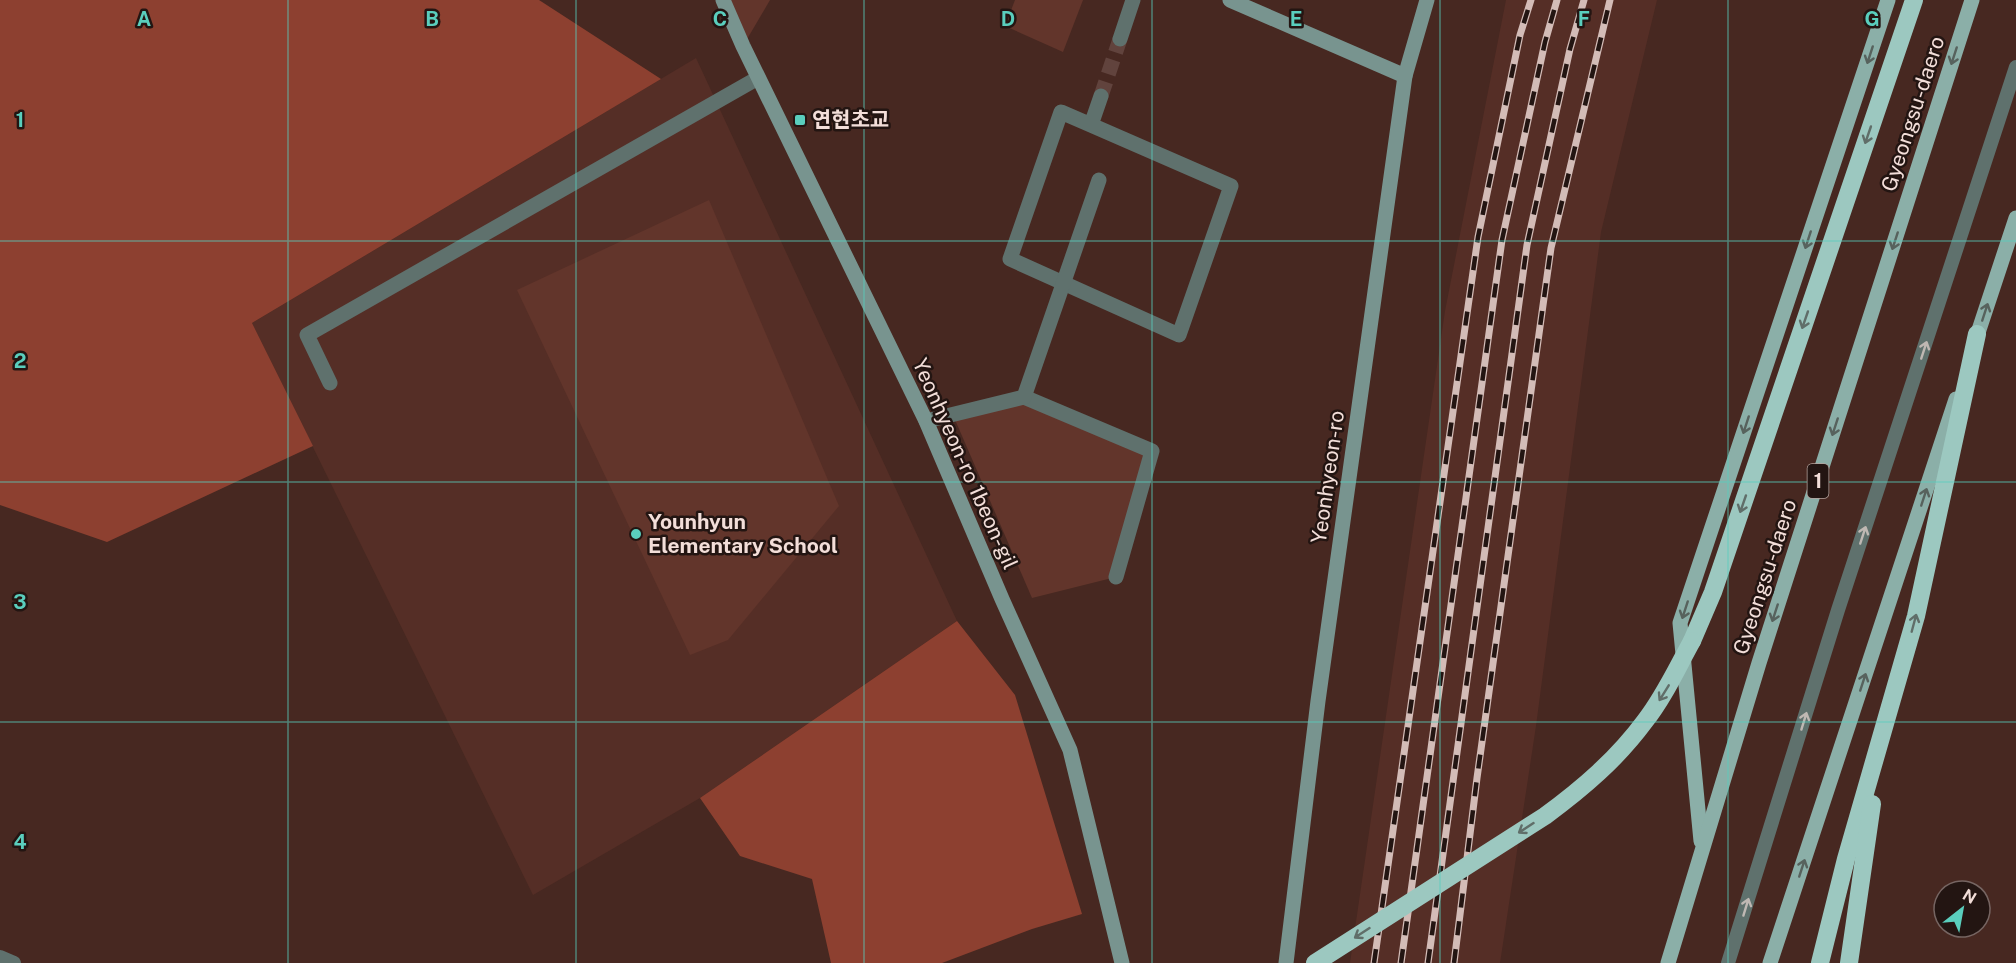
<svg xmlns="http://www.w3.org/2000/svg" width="2016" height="963" font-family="'Public Sans','Noto Sans KR',sans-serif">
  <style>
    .built { fill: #552e26 }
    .green { fill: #62352b }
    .forest { fill: #8d4030 }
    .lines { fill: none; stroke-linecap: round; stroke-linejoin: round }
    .street-tunnel { stroke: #61433d; stroke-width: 15; stroke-dasharray: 15 8; stroke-linecap: butt }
    .lane { stroke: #5f716d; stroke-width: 14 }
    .street { stroke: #5f716d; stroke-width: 15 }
    .secondary { stroke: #78948f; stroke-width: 15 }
    .primary { stroke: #8bafa8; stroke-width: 15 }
    .highway { stroke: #9cc8c0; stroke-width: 18 }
    .rail-casing { stroke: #d3bcb7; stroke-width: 7 }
    .rail { stroke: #231512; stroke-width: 4.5; stroke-dasharray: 14; stroke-linecap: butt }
    .highway-bridge { stroke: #9cc8c0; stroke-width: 18 }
    .oneway { stroke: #57625d }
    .oneway2 { stroke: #606e69 }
    .oneway3 { stroke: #bfb8b3 }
    .grid { fill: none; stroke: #5acebd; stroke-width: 1.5; stroke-opacity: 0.55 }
    .poi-dot { fill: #5acebd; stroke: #231512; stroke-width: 2 }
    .labels { text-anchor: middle; stroke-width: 5; stroke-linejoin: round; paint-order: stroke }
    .shield { fill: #231512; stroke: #b5a29d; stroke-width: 1.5 }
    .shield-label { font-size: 20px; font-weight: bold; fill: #f3ded9 }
    .street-label { font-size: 21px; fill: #f3ded9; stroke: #231512 }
    .poi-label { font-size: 21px; font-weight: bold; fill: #f3ded9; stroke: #231512; text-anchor: start }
    .grid-label { font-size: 20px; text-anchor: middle; font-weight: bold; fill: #5acebd; stroke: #231512; stroke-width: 5; stroke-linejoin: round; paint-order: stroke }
  </style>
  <rect width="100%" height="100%" fill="#472821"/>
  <g class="built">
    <polygon points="1506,0 1657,0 1601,232 1536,726 1500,963 1350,963 1445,311"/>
    <polygon points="696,58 957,621 700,798 533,895 252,323"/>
  </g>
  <g class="green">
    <polygon points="723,0 770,0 743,46"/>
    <polygon points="1015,0 1083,0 1063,52 1005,26"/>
    <polygon points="709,200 839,506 728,640 690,655 517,290"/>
    <polygon points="1024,397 1152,451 1116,577 1032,598 953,415"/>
  </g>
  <g class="forest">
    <polygon points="0,0 539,0 661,79 252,323 313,446 107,542 0,505"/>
    <polygon points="957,621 1015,695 1082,914 1032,929 942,963 831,963 812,879 740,856 700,798"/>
  </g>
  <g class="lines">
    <polyline class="street-tunnel" points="1101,96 1120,39"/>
    <g class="lane">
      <polyline points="0,957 14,963"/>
      <polyline points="1728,963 1838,610 2016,67"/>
    </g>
    <g class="street">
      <polyline points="1120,39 1133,0"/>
      <polyline points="1091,125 1231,186 1179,335 1010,259 1061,112 1091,125 1101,96"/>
      <polyline points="330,383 307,335 758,78"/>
      <polyline points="1024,397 1152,451 1116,577"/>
      <polyline points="926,421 1024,397 1099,180"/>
    </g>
    <g class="secondary">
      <polyline points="723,0 743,46 926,421 1002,599 1070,750 1122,963"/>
      <polyline points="1230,0 1405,76"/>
      <polyline points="1286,963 1318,701 1405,76 1427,0"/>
    </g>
    <g class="primary">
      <polyline points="1974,345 2016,218"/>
      <polyline points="1701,841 1680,623 1888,0"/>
      <polyline points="1668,963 1759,663 1972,0"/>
      <polyline points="1770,963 1956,399"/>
    </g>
    <g class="highway">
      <polyline points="1692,641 1713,592 1914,0"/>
      <polyline points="1820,963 1846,859 1916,616 1977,334"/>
      <polyline points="1849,963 1872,804"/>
    </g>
    <g class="rail-casing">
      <g id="rail">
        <polyline points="1374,963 1478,237 1520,35 1531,0"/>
        <polyline points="1401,963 1502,240 1545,42 1557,0"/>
        <polyline points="1428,963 1527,245 1570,49 1584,0"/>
        <polyline points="1454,963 1477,778 1551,248 1610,0"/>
      </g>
    </g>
    <use href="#rail" class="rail"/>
    <path class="highway-bridge" d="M1315,963L1545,816C1583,788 1617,759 1645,721C1664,697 1677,668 1692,641"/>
  </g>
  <defs><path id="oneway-shaft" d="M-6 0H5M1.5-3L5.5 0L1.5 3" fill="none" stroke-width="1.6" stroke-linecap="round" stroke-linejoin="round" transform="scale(1.5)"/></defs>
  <g class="oneway">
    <use href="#oneway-shaft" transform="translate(1870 55) rotate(108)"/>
    <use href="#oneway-shaft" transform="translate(1954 56) rotate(108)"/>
    <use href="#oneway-shaft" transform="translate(1808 240) rotate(108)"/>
    <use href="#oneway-shaft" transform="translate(1895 241) rotate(108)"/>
    <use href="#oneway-shaft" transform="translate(1985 312) rotate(-72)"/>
    <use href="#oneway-shaft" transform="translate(1746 425) rotate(108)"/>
    <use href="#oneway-shaft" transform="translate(1835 427) rotate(108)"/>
    <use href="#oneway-shaft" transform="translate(1924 497) rotate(-72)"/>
    <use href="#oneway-shaft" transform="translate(1685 610) rotate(108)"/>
    <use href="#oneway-shaft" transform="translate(1775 613) rotate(108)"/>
    <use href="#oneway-shaft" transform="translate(1863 682) rotate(-72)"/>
    <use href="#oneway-shaft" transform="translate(1802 868) rotate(-72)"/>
  </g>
  <g class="oneway2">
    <use href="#oneway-shaft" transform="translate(1868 135) rotate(109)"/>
    <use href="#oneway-shaft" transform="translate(1805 320) rotate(109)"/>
    <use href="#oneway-shaft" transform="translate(1743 504) rotate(109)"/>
    <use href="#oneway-shaft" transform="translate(1914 623) rotate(-75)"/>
    <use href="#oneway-shaft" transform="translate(1664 693) rotate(122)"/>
    <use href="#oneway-shaft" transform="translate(1526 828) rotate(147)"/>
    <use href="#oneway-shaft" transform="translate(1362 933) rotate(147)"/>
  </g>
  <g class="oneway3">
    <use href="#oneway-shaft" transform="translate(1924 350) rotate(-72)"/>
    <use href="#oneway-shaft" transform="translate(1863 535) rotate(-72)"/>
    <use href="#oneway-shaft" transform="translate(1804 721) rotate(-73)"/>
    <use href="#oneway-shaft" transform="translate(1746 907) rotate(-73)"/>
  </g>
  <path class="grid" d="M288,0V963M576,0V963M864,0V963M1152,0V963M1440,0V963M1728,0V963M0,241H2016M0,482H2016M0,722H2016"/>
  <g class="poi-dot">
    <rect x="794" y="114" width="12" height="12" rx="3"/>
    <circle cx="636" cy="534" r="6"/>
  </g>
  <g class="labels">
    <rect class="shield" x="1807.5" y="464" width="21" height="34" rx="4.5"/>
    <g class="shield-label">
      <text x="1818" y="488">1</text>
    </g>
    <g class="street-label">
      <text transform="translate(1913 114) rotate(-72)" y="7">Gyeongsu-daero</text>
      <text transform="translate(965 464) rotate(66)" y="7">Yeonhyeon-ro 1beon-gil</text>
      <text transform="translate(1328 477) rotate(-82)" y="7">Yeonhyeon-ro</text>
      <text transform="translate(1765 577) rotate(-72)" y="7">Gyeongsu-daero</text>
    </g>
    <g class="poi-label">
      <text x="812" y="127">연현초교</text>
      <text x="648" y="529">Younhyun<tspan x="648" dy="24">Elementary School</tspan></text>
    </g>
  </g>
  <g class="grid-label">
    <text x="144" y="26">A</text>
    <text x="432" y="26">B</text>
    <text x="720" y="26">C</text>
    <text x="1008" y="26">D</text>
    <text x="1296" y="26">E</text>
    <text x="1584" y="26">F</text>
    <text x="1872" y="26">G</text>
    <text x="20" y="127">1</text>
    <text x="20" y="368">2</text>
    <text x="20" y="609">3</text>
    <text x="20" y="849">4</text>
  </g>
  <g transform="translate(1962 909) rotate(31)"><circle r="28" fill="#231512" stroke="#766562" stroke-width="1.5"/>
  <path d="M0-4.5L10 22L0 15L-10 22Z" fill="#5acebd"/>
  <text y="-9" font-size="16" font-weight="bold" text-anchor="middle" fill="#f3ded9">N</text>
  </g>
</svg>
